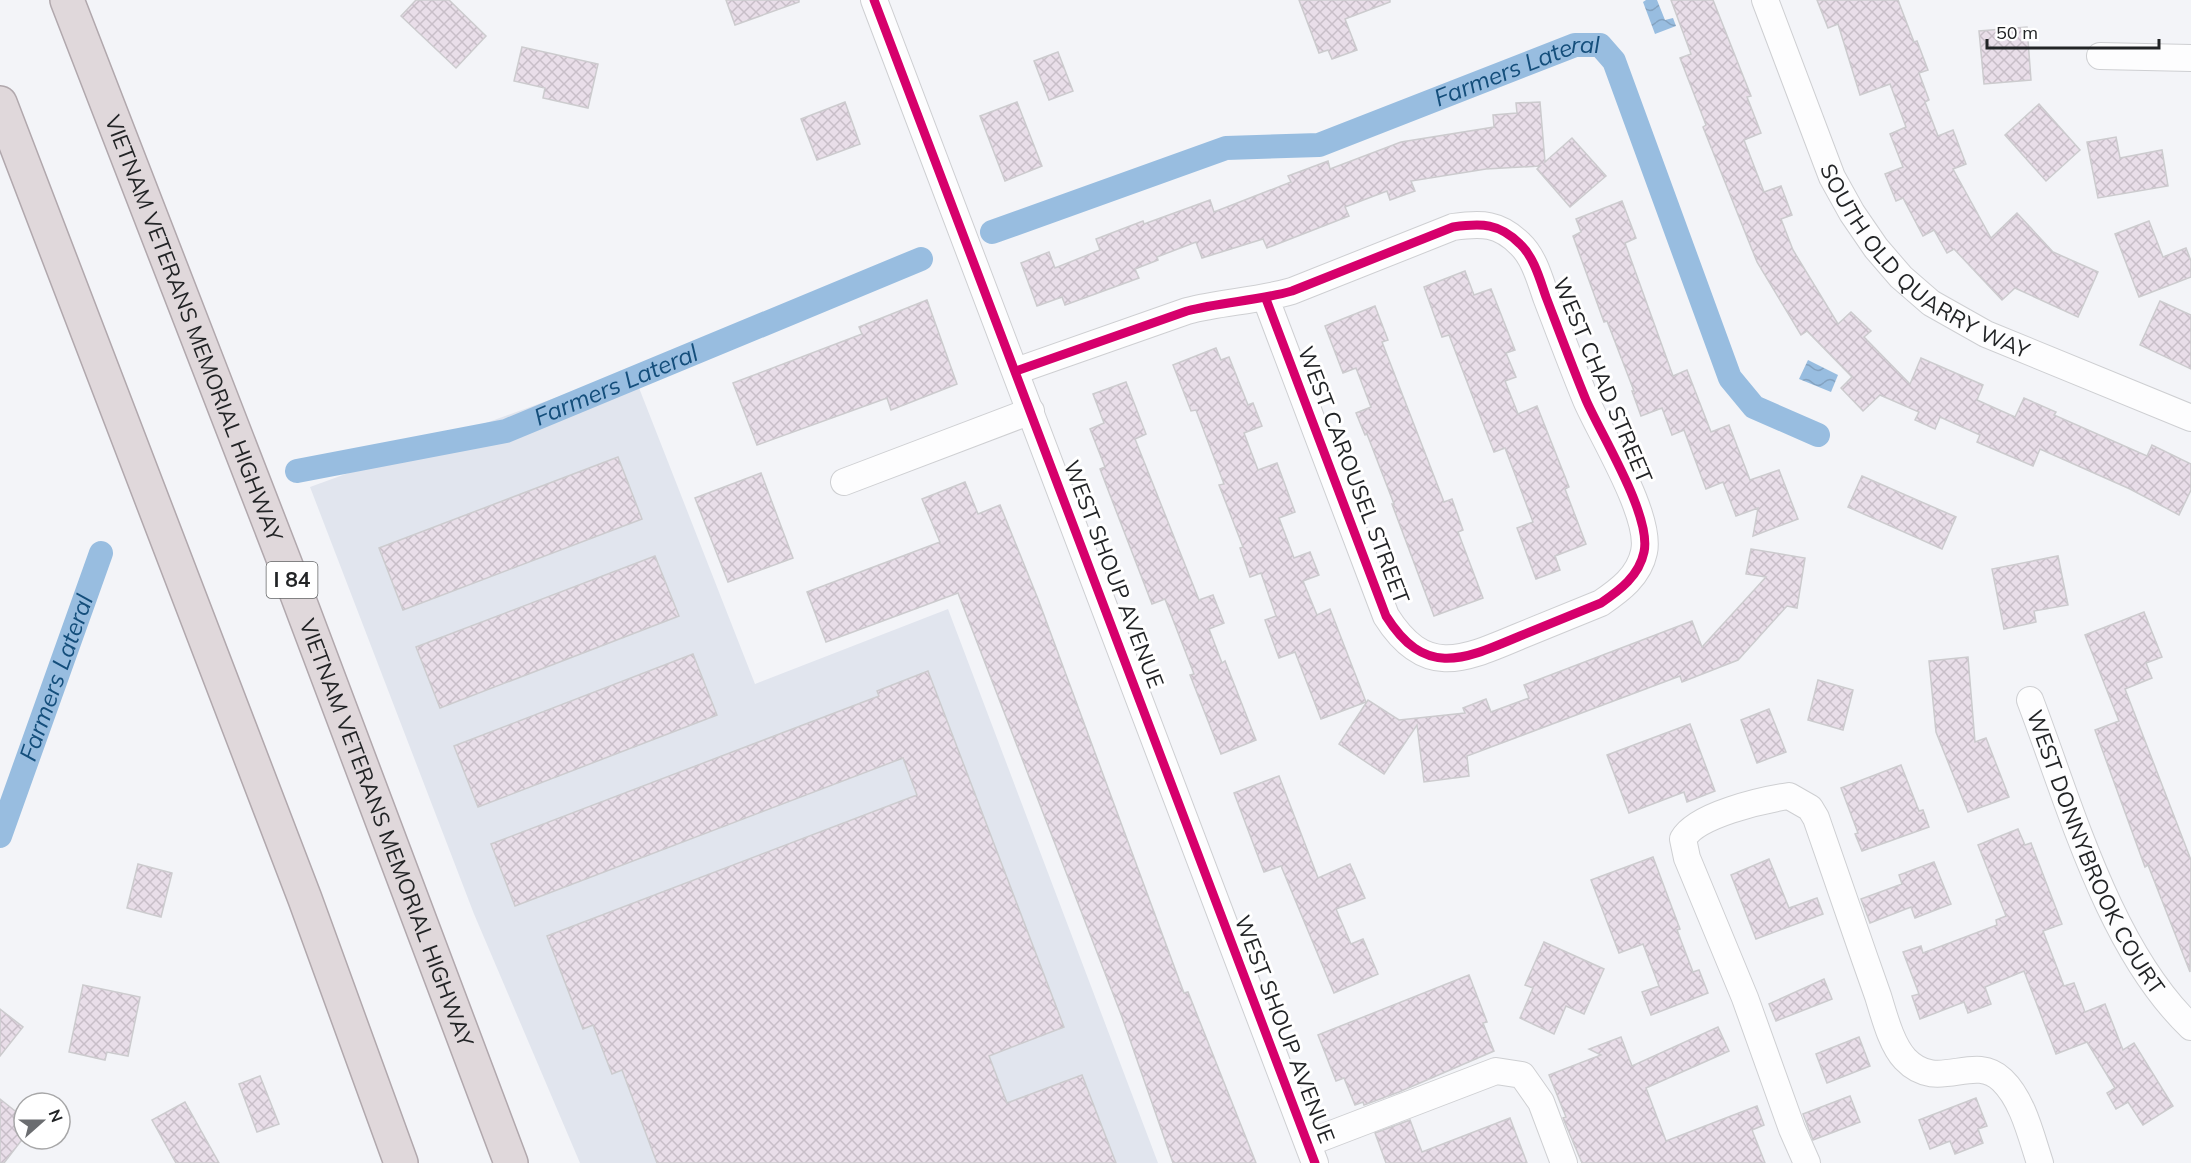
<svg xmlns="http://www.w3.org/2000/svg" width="2191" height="1163" font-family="Mulish,sans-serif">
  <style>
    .built { fill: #e1e5ee }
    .water { fill: url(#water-waves) }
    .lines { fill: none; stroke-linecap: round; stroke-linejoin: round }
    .canal { stroke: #98bde0; stroke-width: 24 }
    .building { fill: url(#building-cross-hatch); stroke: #cccbce; stroke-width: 1.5 }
    .minor-casing { stroke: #cecfd2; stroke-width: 28 }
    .highway-casing { stroke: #b1a8ad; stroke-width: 36 }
    .minor { stroke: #fdfdfe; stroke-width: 26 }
    .highway { stroke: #e0d8db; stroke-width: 33 }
    .cycleway-casing { stroke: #fff; stroke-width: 13 }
    .cycleway { stroke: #d6006c; stroke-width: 9 }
    .labels { text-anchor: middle; stroke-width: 6; stroke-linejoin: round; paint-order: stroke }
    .shield { fill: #fff; stroke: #646667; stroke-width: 1.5 }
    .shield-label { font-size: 21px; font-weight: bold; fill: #222426 }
    .street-label { font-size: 22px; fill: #222426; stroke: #fff }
    .water-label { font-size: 24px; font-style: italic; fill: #144e7b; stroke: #fff }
  </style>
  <defs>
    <pattern id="water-waves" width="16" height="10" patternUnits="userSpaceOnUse" patternTransform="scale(1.5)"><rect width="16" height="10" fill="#98bde0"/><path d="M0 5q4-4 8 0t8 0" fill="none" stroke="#83a2c0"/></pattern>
    <pattern id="building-cross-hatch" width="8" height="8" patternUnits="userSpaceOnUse" patternTransform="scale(1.5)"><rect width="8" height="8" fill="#e9dee9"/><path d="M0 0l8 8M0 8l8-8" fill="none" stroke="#c8bec8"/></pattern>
  </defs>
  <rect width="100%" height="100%" fill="#f3f4f8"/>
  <polygon class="built" points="632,370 755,684 948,609 1158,1163 580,1163 474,914 310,487"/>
  <g class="water">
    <polygon points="1646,0 1657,0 1665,20 1673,18 1676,26 1655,34 1643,2"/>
    <polygon points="1808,360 1838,375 1831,392 1799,379"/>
  </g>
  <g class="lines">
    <g class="canal">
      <path id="s1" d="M992,232L1226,148L1319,145L1575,45H1600L1614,61L1730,378L1754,407L1818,435"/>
      <path id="s2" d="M297,471L506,431L921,259"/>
      <path id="s3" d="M0,836L101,553"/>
    </g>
  </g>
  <g class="building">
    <polygon points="416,0 449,0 486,36 456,68 401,16"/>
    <polygon points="726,0 799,0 799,2 735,25"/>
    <polygon points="1299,0 1390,0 1390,2 1345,19 1357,50 1332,59 1328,50 1319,53"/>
    <polygon points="1671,0 1713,0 1751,96 1747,97 1761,133 1744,140 1764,192 1781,186 1792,215 1781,219 1793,250 1838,324 1851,312 1871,331 1864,337 1910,384 1921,358 1983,385 1977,400 2015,417 2024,398 2056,412 2054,415 2147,456 2152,445 2191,464 2191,490 2179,515 2130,489 2040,449 2033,466 1977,442 1980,435 1940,417 1935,429 1915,420 1919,412 1880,395 1863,411 1841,388 1852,377 1807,331 1801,335 1757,262 1703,127 1706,125 1680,58 1691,54"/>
    <polygon points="1817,0 1898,0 1914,42 1917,41 1928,70 1919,73 1929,100 1925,102 1938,136 1953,130 1966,164 1953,169 1991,238 2017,213 2053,252 2098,272 2078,317 2015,288 2002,300 1954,249 1947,253 1934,230 1923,236 1903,198 1896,201 1885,174 1903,167 1890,134 1906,127 1890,84 1860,95 1838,24 1828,28"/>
    <polygon points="2027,27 2031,80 1984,84 1979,31"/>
    <polygon points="522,47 598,64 588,108 543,98 545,88 514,81"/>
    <polygon points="1058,52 1073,91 1049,100 1034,61"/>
    <polygon points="845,102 860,144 817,160 801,119"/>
    <polygon points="1017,102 1042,166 1005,181 980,116"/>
    <polygon points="1540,102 1545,162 1572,138 1606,176 1570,207 1537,169 1540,166 1486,169 1411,181 1415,191 1390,200 1387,191 1345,207 1349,216 1267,248 1263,239 1202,258 1196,242 1157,257 1158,260 1135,269 1139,278 1065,305 1062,297 1037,306 1021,263 1049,252 1055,268 1100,250 1096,239 1143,221 1144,224 1210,200 1214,212 1291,182 1288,176 1328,161 1330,169 1401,142 1494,127 1493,115 1517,113 1516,103"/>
    <polygon points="2039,104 2080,150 2046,181 2005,135"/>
    <polygon points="2116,137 2120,158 2162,150 2168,186 2098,198 2087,142"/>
    <polygon points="1622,201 1636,238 1625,243 1673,376 1687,370 1711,432 1729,425 1750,480 1779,470 1798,519 1753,536 1758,508 1736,516 1723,482 1706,489 1684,430 1672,435 1662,408 1641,416 1632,391 1634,391 1607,321 1604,322 1573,236 1581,232 1576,219"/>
    <polygon points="2149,221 2163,257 2186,248 2191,261 2191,277 2139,297 2115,234"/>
    <polygon points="1465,271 1474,295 1491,289 1515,350 1506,353 1516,377 1505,381 1518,414 1537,406 1569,487 1565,489 1586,544 1555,556 1560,570 1536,579 1517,528 1533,522 1505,448 1494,452 1449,335 1442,337 1424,287"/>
    <polygon points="927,300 957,384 891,410 887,398 757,445 733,383 862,334 859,327"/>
    <polygon points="2160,301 2191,315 2191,369 2140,345"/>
    <polygon points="1375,306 1388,340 1382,342 1444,502 1452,499 1463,530 1458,532 1483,598 1434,616 1392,504 1394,504 1367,434 1365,435 1356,413 1371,407 1356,368 1343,373 1325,326"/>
    <polygon points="1216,348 1221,360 1229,357 1248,405 1253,403 1262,426 1244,433 1258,470 1277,463 1295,512 1279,518 1294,558 1310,552 1319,575 1303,581 1317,615 1330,609 1366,702 1321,719 1295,652 1279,658 1265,620 1276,616 1261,573 1250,577 1240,548 1243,547 1219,485 1224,484 1196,410 1191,411 1173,365"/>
    <polygon points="1126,382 1146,434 1135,439 1199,600 1213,595 1224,623 1209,629 1222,663 1225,661 1256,740 1221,754 1190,675 1194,674 1165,599 1152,604 1100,469 1105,467 1090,429 1104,423 1093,394"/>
    <polygon points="618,457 642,519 403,610 379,548"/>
    <polygon points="761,473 793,558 728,582 695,498"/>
    <polygon points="1862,476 1956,517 1942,549 1848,507"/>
    <polygon points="965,482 978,514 1000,505 1038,599 1184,993 1188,992 1256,1163 1173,1163 1122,1017 958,593 826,642 807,592 940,542 922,499"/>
    <polygon points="1751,549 1805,558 1797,608 1787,606 1738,660 1682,682 1680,676 1467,756 1469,776 1424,782 1417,725 1384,774 1339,744 1368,700 1399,720 1465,713 1463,708 1486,699 1491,712 1529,698 1524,685 1692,621 1702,647 1766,577 1746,574"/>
    <polygon points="655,556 679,616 440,708 416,647"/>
    <polygon points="2058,556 2068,605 2034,611 2036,622 2004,629 1992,569"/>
    <polygon points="2144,612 2162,657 2146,663 2152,678 2125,689 2191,860 2190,972 2148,865 2145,867 2095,730 2119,721 2085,635"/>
    <polygon points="693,654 717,715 478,807 454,746"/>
    <polygon points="1968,657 1975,742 1986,738 2009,797 1968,812 1936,732 1929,661"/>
    <polygon points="928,671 1064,1027 989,1056 1007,1103 1082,1075 1116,1163 657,1163 622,1070 612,1074 593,1025 583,1029 547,936 917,795 903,758 515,906 491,844 879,696 877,691"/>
    <polygon points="1818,680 1853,690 1843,730 1808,720"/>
    <polygon points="1769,709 1786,752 1757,763 1741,720"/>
    <polygon points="1690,724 1715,791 1687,802 1684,792 1629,813 1607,755"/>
    <polygon points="1901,765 1919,811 1923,810 1929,827 1862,851 1855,834 1858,833 1841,788"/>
    <polygon points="1279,776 1318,878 1350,864 1365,898 1336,909 1351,944 1363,939 1378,974 1334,993 1281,866 1264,872 1234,793"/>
    <polygon points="2018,829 2025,845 2031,843 2062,924 2043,931 2064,986 2074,983 2085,1012 2105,1004 2123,1050 2134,1043 2173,1106 2143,1125 2128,1102 2116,1109 2107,1093 2115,1088 2087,1042 2056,1054 2024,971 1985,987 1991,1004 1968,1013 1964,1002 1920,1019 1912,996 1919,994 1903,952 1921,946 1923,953 1997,925 1996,920 2006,916 1978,845"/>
    <polygon points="1653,857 1680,929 1677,930 1693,972 1699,970 1708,993 1651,1015 1642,992 1659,986 1643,944 1619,953 1591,880"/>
    <polygon points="1769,859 1789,908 1817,898 1823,914 1756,939 1731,875"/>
    <polygon points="1934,862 1951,904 1915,918 1911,907 1870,923 1861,899 1902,884 1899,875"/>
    <polygon points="138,864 172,873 161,917 127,908"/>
    <polygon points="1544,942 1604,969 1584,1014 1566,1006 1554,1034 1520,1018 1533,988 1525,985"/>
    <polygon points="1469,975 1487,1022 1483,1023 1494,1051 1399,1092 1364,1105 1363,1102 1355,1105 1344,1078 1336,1081 1318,1035"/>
    <polygon points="1824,979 1832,999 1776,1021 1769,1004"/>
    <polygon points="83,985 140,997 128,1056 107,1052 105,1060 69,1052"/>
    <polygon points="0,1009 23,1027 0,1056"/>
    <polygon points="1718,1027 1729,1051 1646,1088 1666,1141 1757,1106 1764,1125 1752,1130 1765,1163 1582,1163 1563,1118 1566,1117 1549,1075 1601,1055 1589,1049 1621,1037 1632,1066"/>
    <polygon points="1859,1037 1870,1066 1827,1083 1816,1054"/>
    <polygon points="260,1076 279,1124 257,1132 239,1084"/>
    <polygon points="1850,1096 1860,1122 1813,1140 1803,1114"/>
    <polygon points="1976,1098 1987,1126 1978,1129 1983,1143 1955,1154 1950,1141 1930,1149 1919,1120"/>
    <polygon points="0,1099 24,1118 24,1137 4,1163 0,1163"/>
    <polygon points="185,1102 219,1163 176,1163 152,1120"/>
    <polygon points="1510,1118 1527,1163 1386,1163 1375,1133 1410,1120 1422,1152"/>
  </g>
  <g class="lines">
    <g class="minor-casing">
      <g id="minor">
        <polyline points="874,0 1315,1163"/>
        <path id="s4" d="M1765,0L1832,177L1852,213L1876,248L1901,277L1931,303L1986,334L2191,418"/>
        <polyline points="2100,56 2191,58"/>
        <path d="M1016,371L1187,311C1221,302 1257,301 1292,291L1453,227C1482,223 1499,223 1520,244C1534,257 1540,280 1546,297C1559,331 1572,366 1586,400C1601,435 1652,516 1644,552C1639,576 1620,590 1601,603C1574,614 1547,625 1520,636C1463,660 1425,678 1386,616L1266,299"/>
        <polyline points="844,482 1031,411"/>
        <path id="s5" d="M2030,700C2070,805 2109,949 2191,1027"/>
        <polyline points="1308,1143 1496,1071 1522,1075 1541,1102 1564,1163"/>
        <path d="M1807,1163L1792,1129L1745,998L1687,858L1683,839C1696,815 1762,800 1789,796L1810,808L1816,818C1837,878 1857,937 1878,996C1884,1015 1891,1044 1905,1059C1938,1094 1973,1052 2002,1080C2023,1100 2031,1136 2040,1163"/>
      </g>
    </g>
    <g class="highway-casing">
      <g id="highway">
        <path id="s6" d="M67,0L295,589L511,1163"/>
        <polyline points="0,103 305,899 401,1163"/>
      </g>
    </g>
    <use href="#minor" class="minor"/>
    <use href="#highway" class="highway"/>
    <g class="cycleway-casing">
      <g id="cycleway">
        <polyline points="874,0 1315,1163"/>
        <path d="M1016,371L1187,311C1221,302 1257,301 1292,291L1453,227C1482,223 1499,223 1520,244C1534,257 1540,280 1546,297C1559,331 1572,366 1586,400C1601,435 1652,516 1644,552C1639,576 1620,590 1601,603C1574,614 1547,625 1520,636C1463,660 1425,678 1386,616L1266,299"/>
      </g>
    </g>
    <use href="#cycleway" class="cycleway"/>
  </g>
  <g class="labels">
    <rect class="shield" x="266.5" y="562" width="51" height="36" rx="4.5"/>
    <g class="shield-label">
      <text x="292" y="587">I 84</text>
    </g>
    <g class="street-label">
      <text dy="8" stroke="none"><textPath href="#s4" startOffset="318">SOUTH OLD QUARRY WAY</textPath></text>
      <text dy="8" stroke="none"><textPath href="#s6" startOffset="352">VIETNAM VETERANS MEMORIAL HIGHWAY</textPath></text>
      <text transform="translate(1603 380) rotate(67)" y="8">WEST CHAD STREET</text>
      <text transform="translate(1354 475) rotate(69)" y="8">WEST CAROUSEL STREET</text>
      <text transform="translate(1114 574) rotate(69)" y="8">WEST SHOUP AVENUE</text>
      <text dy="8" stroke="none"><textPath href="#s6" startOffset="892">VIETNAM VETERANS MEMORIAL HIGHWAY</textPath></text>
      <text dy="8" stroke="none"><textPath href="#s5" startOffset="166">WEST DONNYBROOK COURT</textPath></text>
      <text transform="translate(1285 1029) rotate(69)" y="8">WEST SHOUP AVENUE</text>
    </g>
    <g class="water-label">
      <text dy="8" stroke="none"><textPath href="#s1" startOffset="554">Farmers Lateral</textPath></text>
      <text dy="8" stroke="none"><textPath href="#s2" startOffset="332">Farmers Lateral</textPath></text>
      <text dy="8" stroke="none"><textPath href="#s3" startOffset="168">Farmers Lateral</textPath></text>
    </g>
  </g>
  <g transform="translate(42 1121) rotate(69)"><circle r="28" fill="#ffffff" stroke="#a7a7a8" stroke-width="1.5"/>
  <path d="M0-4.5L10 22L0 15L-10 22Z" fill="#6b6d70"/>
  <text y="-9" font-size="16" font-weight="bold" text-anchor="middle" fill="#222426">N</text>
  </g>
  <path d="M1987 39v9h172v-9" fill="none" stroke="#222426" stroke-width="3"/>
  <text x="1996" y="39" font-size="18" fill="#222426" stroke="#ffffff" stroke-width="4.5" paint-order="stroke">50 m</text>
</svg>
